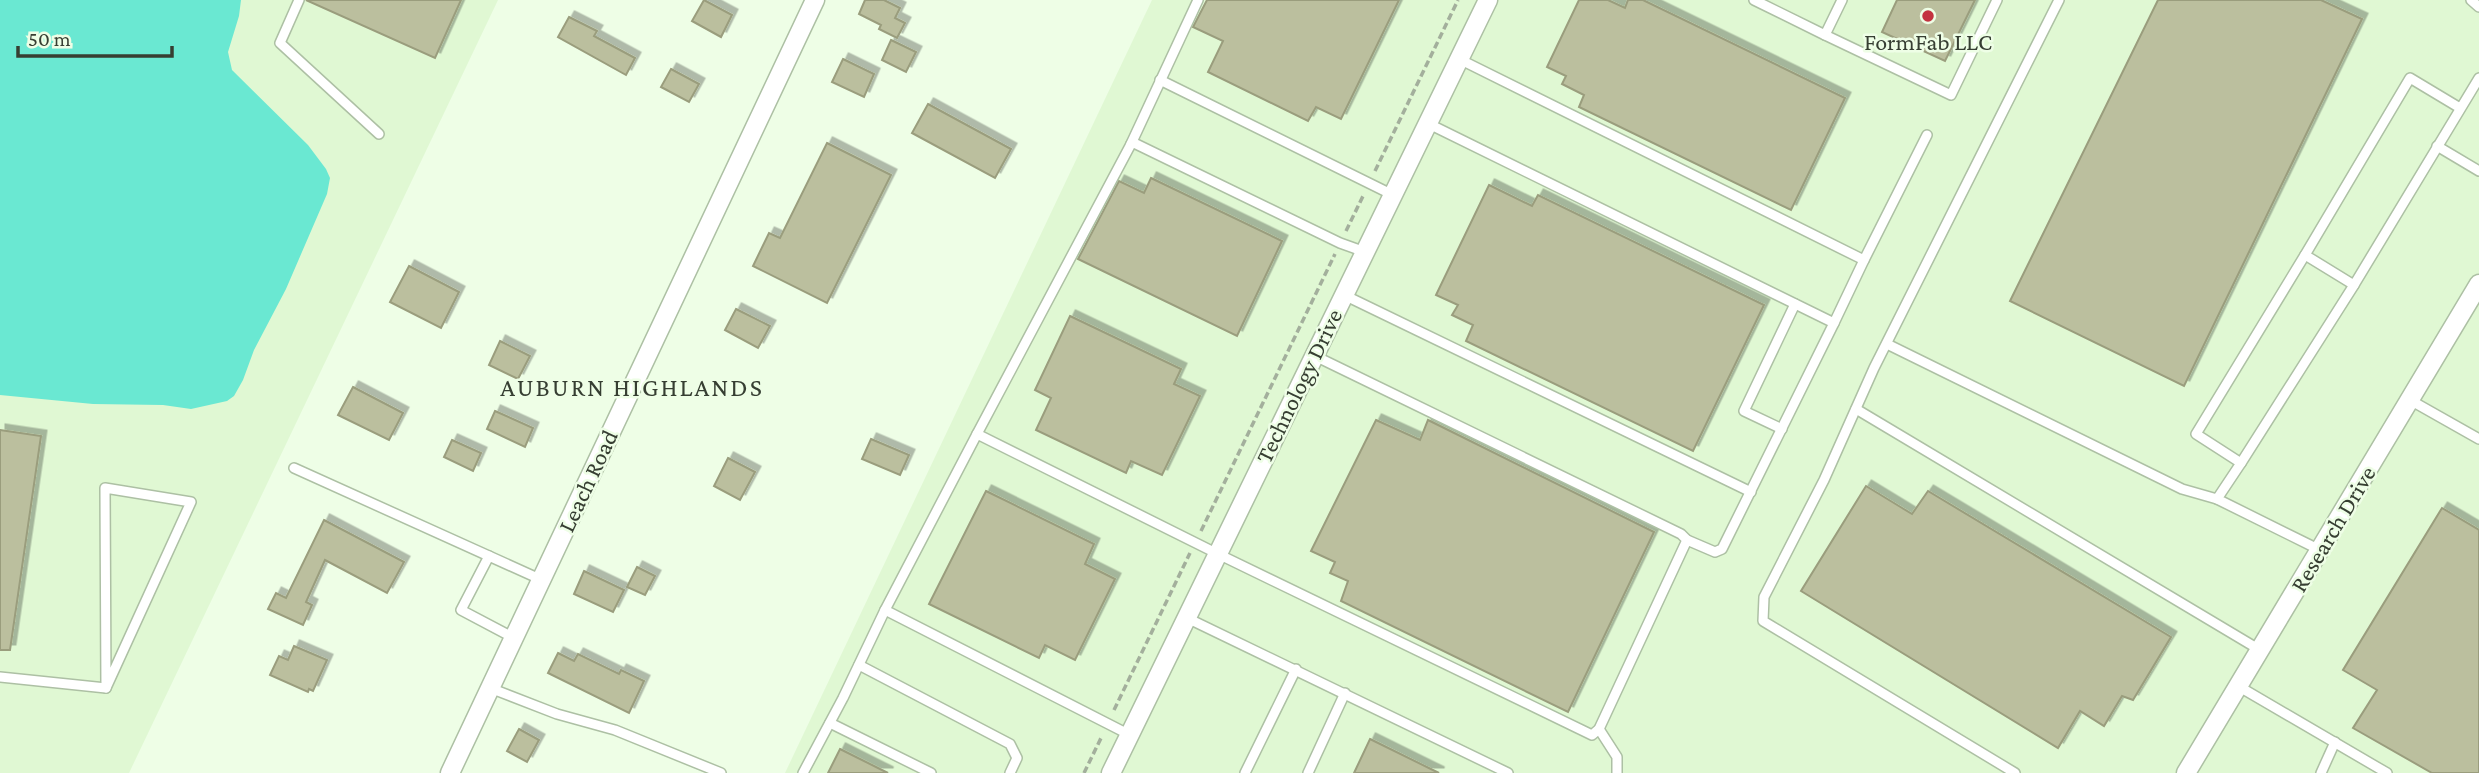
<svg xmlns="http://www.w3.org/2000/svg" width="2479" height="773" font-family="'Crimson Pro',serif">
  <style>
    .built { fill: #e0f8d3 }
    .water { fill: #6ae8d2 }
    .building { fill: #bbbf9e; stroke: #9a9d7d; stroke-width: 2; filter: url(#shadow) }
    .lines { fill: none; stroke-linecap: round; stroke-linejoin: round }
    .lane-casing { stroke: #adc0a4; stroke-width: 12 }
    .street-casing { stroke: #adc0a4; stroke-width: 21 }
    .path { stroke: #a3af9c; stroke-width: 3.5; stroke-dasharray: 7 3.5; stroke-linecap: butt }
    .lane { stroke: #fff; stroke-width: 9 }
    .street { stroke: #fff; stroke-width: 18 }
    .poi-dot { fill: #c33240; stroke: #eefee6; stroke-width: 2.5 }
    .labels { text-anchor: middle; stroke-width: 5; stroke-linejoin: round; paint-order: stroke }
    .poi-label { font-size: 24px; fill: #363e32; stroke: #eefee6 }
    .street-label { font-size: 24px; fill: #363e32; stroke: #eefee6 }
    .neighbourhood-label { font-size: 26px; letter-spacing: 2px; fill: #363e32; stroke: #eefee6 }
  </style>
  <defs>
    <filter id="shadow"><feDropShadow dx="5.5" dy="-5.5" stdDeviation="0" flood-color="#0004"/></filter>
  </defs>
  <rect width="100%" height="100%" fill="#eefee6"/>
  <g class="built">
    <polygon points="0,0 498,0 129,773 0,773"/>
    <polygon points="1152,0 2479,0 2479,773 785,773"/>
  </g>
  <polygon class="water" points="0,0 241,0 239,16 228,52 232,70 308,145 326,169 330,178 327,194 286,289 254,350 243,380 234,396 227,401 191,409 163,405 93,404 0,395"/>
  <g class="building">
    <polygon points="306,0 461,0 435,58"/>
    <polygon points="704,0 732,15 721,37 692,21"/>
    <polygon points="865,0 884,0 900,8 895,18 905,23 897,38 879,29 881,25 859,14"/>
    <polygon points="1207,0 1399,0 1341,119 1316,107 1308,121 1208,72 1223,41 1193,27"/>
    <polygon points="1579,0 1608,0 1625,8 1628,0 1643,0 1845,98 1791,210 1579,107 1584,95 1562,84 1566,76 1547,67"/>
    <polygon points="1897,0 1975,0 1945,61 1882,32"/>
    <polygon points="2158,0 2321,0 2362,19 2184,386 2010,301"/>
    <polygon points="569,17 597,31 594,36 635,58 626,75 558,37"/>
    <polygon points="891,40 916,52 906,72 882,60"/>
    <polygon points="843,59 874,74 864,97 832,82"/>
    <polygon points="671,69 699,84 689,102 661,87"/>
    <polygon points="928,104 1011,149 995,178 912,133"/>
    <polygon points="827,143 891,175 827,303 753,266 769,233 780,238"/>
    <polygon points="1151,178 1282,241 1237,336 1078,259 1119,181 1144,193"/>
    <polygon points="1489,185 1532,206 1538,195 1764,305 1693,451 1466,341 1473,325 1452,315 1458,305 1436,295"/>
    <polygon points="409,266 459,292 441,328 390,302"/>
    <polygon points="736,309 770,326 758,348 725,330"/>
    <polygon points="1070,316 1181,369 1174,384 1200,396 1162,475 1131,461 1126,473 1036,430 1051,398 1035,390"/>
    <polygon points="500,341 530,356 518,379 489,365"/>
    <polygon points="353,387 403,413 389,440 338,415"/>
    <polygon points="495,411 533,428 525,447 487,429"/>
    <polygon points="1376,420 1420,440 1428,420 1654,532 1568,712 1341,601 1348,581 1330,573 1335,562 1311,551"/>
    <polygon points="0,430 41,436 10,650 0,650"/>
    <polygon points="871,439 909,455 900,475 862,459"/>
    <polygon points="452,440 481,453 473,471 444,457"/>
    <polygon points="728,458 755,472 740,500 714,486"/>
    <polygon points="1866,486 1912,514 1928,491 2171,637 2133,700 2122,696 2104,726 2080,711 2058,748 1801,591"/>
    <polygon points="986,491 1094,544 1085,564 1115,579 1075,660 1045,645 1039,658 929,604"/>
    <polygon points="2442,508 2479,530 2479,773 2432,773 2353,728 2377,690 2343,670"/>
    <polygon points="324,520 404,562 387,593 325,560 306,602 312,605 303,625 268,609 276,593 286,598"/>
    <polygon points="637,567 655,576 645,595 627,587"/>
    <polygon points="584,571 624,590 613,612 574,594"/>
    <polygon points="294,646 327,660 313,691 309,689 308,692 270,675 279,656 288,660"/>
    <polygon points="558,653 574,661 578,654 619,674 621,670 644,681 629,713 548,673"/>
    <polygon points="519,729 539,740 527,762 507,751"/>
    <polygon points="1370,739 1439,773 1354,773"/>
    <polygon points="840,749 888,773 828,773"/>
  </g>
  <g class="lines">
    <g class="lane-casing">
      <g id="lane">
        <polyline points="299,0 280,43 379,134"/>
        <polyline points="1754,0 1825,35 1842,0"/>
        <polyline points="2471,0 2479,7"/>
        <polyline points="1825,35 1951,95 1997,0"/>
        <polyline points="1459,59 1864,260 1927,135"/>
        <polyline points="1160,80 1393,195"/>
        <polyline points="2460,108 2410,78 2305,255 2354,285 2479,78"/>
        <polyline points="1427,123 1834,323 1722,549 1715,552 1687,540"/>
        <polyline points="1131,144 1198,0"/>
        <polyline points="2437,146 2479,171"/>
        <polyline points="2305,255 2196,434 2241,463 2217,499 2320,550"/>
        <polyline points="1344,295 1751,492"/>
        <polyline points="1834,323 1864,260"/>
        <polyline points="1887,344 2182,489 2217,499"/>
        <polyline points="2410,400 2479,439"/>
        <polyline points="1856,409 2260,650"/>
        <polyline points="1782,429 1744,411 1795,304"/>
        <polyline points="977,434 1131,144 1134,143 1340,243 1365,252"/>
        <polyline points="2241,463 2354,285"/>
        <polyline points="294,468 542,580"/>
        <polygon points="105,488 191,502 106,688"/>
        <polyline points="489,556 461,610 514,638"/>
        <polyline points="1187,618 1508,773"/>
        <polyline points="859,665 1010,744 1017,758 1010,773"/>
        <polyline points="0,677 106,688"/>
        <polyline points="2238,686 2387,773"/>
        <polyline points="490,688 557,714 615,730 721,773"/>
        <polyline points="830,723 931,773"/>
        <polyline points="1599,729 1617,757 1617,773"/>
        <polyline points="1130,735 885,610 977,434 1218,554 1592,735 1599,729 1687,540 1681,534 1315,356"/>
        <polyline points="803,773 843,698 885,610"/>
        <polyline points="1245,773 1296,669"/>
        <polyline points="1308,773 1345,693"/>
        <polyline points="2015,773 1763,621 1764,597 1824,480 1874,368 2059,0"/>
        <polyline points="2321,773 2335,742"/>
      </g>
    </g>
    <g class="street-casing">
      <g id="street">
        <polyline points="450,773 815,0"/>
        <polyline points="1111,773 1488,0"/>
        <polyline points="2186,773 2479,284"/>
      </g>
    </g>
    <g class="path">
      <polyline points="1375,171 1458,0"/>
      <polyline points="1346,231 1364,194"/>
      <polyline points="1201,531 1335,254"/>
      <polyline points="1114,710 1190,553"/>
      <polyline points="1084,773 1102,736"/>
    </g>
    <use href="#lane" class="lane"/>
    <use href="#street" class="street"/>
  </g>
  <circle class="poi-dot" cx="1928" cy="16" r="7"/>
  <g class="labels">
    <g class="poi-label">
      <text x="1928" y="50">FormFab LLC</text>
    </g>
    <g class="street-label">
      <text transform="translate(1299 386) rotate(-64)" y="8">Technology Drive</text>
      <text transform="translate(588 481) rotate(-65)" y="8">Leach Road</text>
      <text transform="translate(2333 529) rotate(-59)" y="8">Research Drive</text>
    </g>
    <g class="neighbourhood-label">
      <text x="632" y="396">AUBURN HIGHLANDS</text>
    </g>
  </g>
  <path d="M18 46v10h154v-10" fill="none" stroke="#363e32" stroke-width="3.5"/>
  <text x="28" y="46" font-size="21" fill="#363e32" stroke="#eefee6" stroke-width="5" paint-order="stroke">50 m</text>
</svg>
